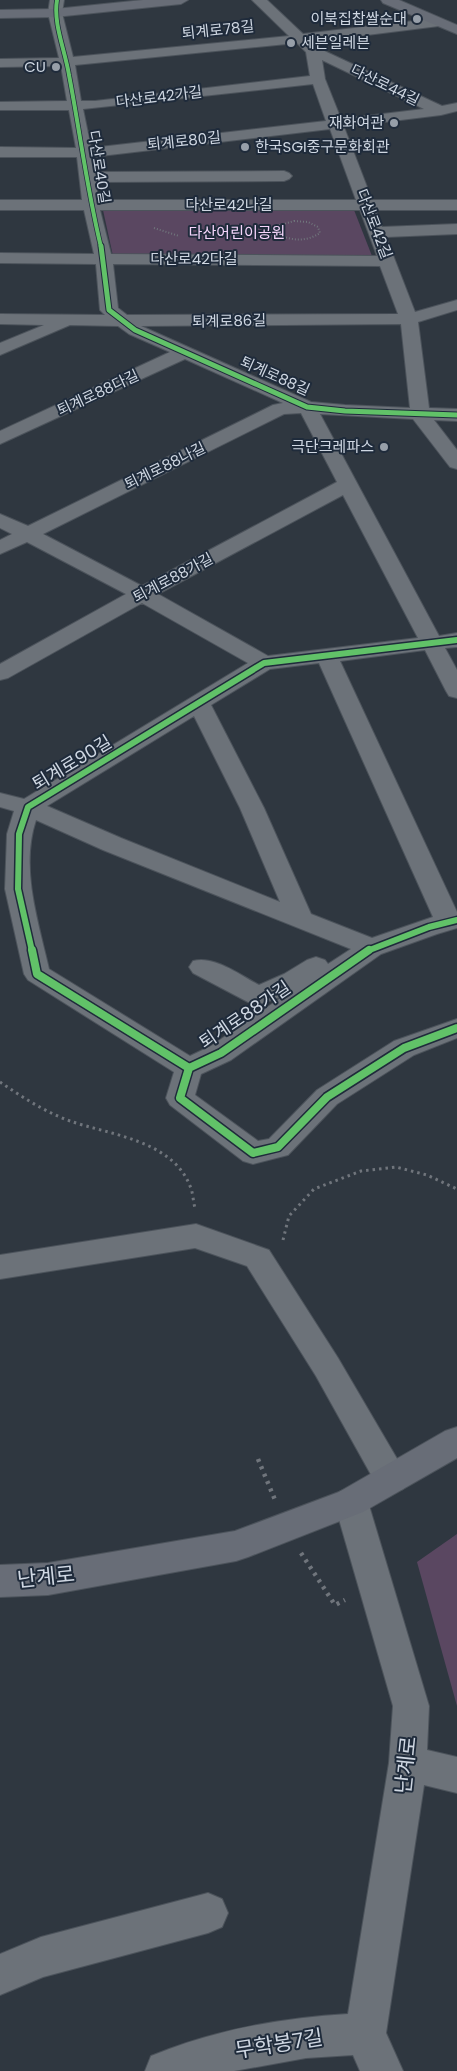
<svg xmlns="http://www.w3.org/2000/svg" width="457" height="2071" font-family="Poppins,'Noto Sans KR',sans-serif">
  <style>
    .green { fill: #5a4761 }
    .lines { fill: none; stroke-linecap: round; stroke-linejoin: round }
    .minor-casing { stroke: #4c535b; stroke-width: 2 }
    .major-casing { stroke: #4c535b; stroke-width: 2 }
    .path-far2 { stroke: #70757c; stroke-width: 2; stroke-dasharray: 1 2; stroke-linecap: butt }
    .path-far1 { stroke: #70757c; stroke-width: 3; stroke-dasharray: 2.5 4; stroke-linecap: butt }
    .path { stroke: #70757c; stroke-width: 4.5; stroke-dasharray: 3 5; stroke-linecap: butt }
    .minor { fill: #6c7279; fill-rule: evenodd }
    .major { fill: #686d77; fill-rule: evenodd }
    .cycleway-far3-casing { stroke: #1f2b3b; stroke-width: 5.5 }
    .cycleway-far2-casing { stroke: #1f2b3b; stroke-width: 7 }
    .cycleway-far1-casing { stroke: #1f2b3b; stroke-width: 9 }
    .cycleway-casing { stroke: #1f2b3b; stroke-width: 11 }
    .cycleway-far3 { stroke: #61c268; stroke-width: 4 }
    .cycleway-far2 { stroke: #61c268; stroke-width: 5 }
    .cycleway-far1 { stroke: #61c268; stroke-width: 6 }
    .cycleway { stroke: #61c268; stroke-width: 8 }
    .poi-dot { fill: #979fa9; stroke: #1f2b3b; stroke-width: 2 }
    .labels { text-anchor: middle; stroke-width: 4; stroke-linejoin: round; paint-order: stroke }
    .far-poi-label { font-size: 15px; fill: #cfd7e2; stroke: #1f2b3b; text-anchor: end }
    .far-street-label { font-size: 15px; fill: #cfd7e2; stroke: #1f2b3b }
    .far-park-label { font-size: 15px; fill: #f5d5fb; stroke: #1f2b3b }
    .street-label { font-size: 18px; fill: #cfd7e2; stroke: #1f2b3b }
    .near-street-label { font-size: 21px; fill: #cfd7e2; stroke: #1f2b3b }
  </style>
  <rect width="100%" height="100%" fill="#2f3740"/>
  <g class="green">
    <polygon points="103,210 354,210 372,256 113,256"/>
    <polygon points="457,1534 457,1706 417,1562"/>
  </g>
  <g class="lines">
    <g class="minor-casing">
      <g id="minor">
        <path d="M50,0H64L62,13L73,57L289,36L252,0H267L303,34L439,18L446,22L439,26L311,42L318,48L442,106L457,103V111L441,115L344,127L372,200H457V210H376L382,227L457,224V234L386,237L415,312L457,300V310L418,322L429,408L457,409V421L434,420L457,450V469L450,467L413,419L320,414L439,636L457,633V647L445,648L457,670V698L449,696L446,691L425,650L340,661L457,912V928L437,934L381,954L231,1060L201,1074L195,1095L258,1141L269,1139L317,1090L394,1041L457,1019V1038L414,1055L337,1104L288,1155L253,1164L243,1161L170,1105L166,1098L174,1072L28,980L24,974L5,889L7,834L14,811L0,807V793L24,799L248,663L142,603L8,678L0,680V664L126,594L27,542L0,554V540L12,534L0,528V514L28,526L273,405L283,403L185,359L0,444V431L170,352L129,334L118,326L70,325L0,355V343L44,325L0,324V314L105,315L100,310L96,264L0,263V253L94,254L84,210H0V200H82L77,157H0V147L76,148L69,110H0V102L67,101L61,66L0,67V59L59,58L48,13ZM297,43L306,52L310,76L95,101H81L75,65ZM322,60L424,109L341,119L325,79ZM313,84L326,121L91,148L83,109ZM330,129L356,200H98L96,182L284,181L289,179L292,176L289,173L284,171L94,172L92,157ZM100,210H360L377,256L111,254ZM113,264L380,266L398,314L127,315L118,308ZM401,324L410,408L345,405L311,402L141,326ZM301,413L337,482L142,586L43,534L284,414ZM343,495L418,638L268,656L158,594ZM319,663L433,917L372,938L311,914L264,808L211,705L270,669ZM194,716L240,808L280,902L121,838L47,806ZM36,820L103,850L351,949L328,964L325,960L316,957L307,960L284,974L259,985C240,975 214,955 193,961L189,967L193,973L248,1002L258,1005L285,995L211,1046L190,1056L49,969C38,921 20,868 36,820Z"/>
        <polygon points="196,1224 269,1250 338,1358 403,1469 408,1479 403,1489 391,1493 379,1489 316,1376 247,1266 195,1248 0,1279 0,1255"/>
        <path d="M351,1487L363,1492L368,1502L429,1706L427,1750L457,1757V1793L424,1785L386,2033L403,2071H360L353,2055L306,2058L234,2071H145L151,2056C214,2030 280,2018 348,2014L389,1763L393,1706L334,1502L339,1492Z"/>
        <polygon points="208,1893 222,1899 228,1913 222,1927 208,1933 43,1977 0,1995 0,1954 41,1937"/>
      </g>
    </g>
    <g class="major-casing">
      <g id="major">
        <polygon points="143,0 188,0 181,4 55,17 0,18 0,10 55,9"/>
        <polygon points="381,0 399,0 457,25 457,34 383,3"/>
        <polygon points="457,1427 457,1458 363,1512 248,1557 236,1561 48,1595 0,1597 0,1565 48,1563 235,1531 339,1492 445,1431"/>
      </g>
    </g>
    <g class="path-far2">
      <path d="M294,221L308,222L318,227L320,233C306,242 292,241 277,234V226Z"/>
      <polyline points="154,228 179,236"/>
      <polyline points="261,237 277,234"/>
    </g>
    <g class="path-far1">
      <path d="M0,1082C22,1097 45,1112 70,1121C110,1135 172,1140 190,1186C193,1192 193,1201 195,1208"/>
      <polyline points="283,1240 289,1216 314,1189 361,1171 396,1167 427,1175 457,1189"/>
    </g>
    <g class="path">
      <polyline points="258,1459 275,1500"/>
      <polyline points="301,1553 335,1605 345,1600"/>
    </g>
    <use href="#minor" class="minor"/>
    <use href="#major" class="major"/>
    <g class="cycleway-far3-casing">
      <path id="cycleway-far3" d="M57,0C53,24 65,50 69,75C80,132 87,190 101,247"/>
    </g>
    <g class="cycleway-far2-casing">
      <polyline id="cycleway-far2" points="101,246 109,310 135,330 307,407 345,411 457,415"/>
    </g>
    <g class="cycleway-far1-casing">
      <g id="cycleway-far1">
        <polyline points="32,951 18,889 19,834 28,807 264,663 457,640"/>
        <polyline points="367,951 429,927 457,920"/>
      </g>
    </g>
    <g class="cycleway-casing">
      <g id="cycleway">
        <polyline points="32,950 37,974 189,1068"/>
        <polyline points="369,950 221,1053 189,1068 180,1098 253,1153 278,1147 327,1097 404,1048 457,1028"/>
      </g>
    </g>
    <use href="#cycleway-far3" class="cycleway-far3"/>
    <use href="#cycleway-far2" class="cycleway-far2"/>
    <use href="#cycleway-far1" class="cycleway-far1"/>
    <use href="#cycleway" class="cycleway"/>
  </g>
  <g class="poi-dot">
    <circle cx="417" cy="19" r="5"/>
    <circle cx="291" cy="43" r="5"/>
    <circle cx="56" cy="67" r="5"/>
    <circle cx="394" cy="123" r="5"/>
    <circle cx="245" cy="147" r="5"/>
    <circle cx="384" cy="447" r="5"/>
  </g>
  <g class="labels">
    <g class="far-poi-label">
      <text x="407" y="24">이북집찹쌀순대</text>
      <text x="301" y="48" text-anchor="start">세븐일레븐</text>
      <text x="46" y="72">CU</text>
      <text x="384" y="128">재화여관</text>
      <text x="255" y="152" text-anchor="start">한국SGI중구문화회관</text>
      <text x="374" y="452">극단크레파스</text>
    </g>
    <g class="far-street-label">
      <text transform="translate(218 30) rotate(-6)" y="5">퇴계로78길</text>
      <text transform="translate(385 85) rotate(26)" y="5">다산로44길</text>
      <text transform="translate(159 97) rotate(-7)" y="5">다산로42가길</text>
      <text transform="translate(184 141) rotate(-6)" y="5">퇴계로80길</text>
      <text transform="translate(99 167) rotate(81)" y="5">다산로40길</text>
      <text x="229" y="210">다산로42나길</text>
      <text transform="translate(374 224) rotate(69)" y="5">다산로42길</text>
      <text x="194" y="264">다산로42다길</text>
      <text transform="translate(229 321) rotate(-1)" y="5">퇴계로86길</text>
      <text transform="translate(275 376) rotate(24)" y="5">퇴계로88길</text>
      <text transform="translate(98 393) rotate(-25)" y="5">퇴계로88다길</text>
      <text transform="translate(165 466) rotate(-26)" y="5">퇴계로88나길</text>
      <text transform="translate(173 578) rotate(-28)" y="5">퇴계로88가길</text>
    </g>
    <g class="far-park-label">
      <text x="237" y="238">다산어린이공원</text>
    </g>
    <g class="street-label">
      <text transform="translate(72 763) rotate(-31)" y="6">퇴계로90길</text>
      <text transform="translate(245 1015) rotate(-34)" y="6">퇴계로88가길</text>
    </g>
    <g class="near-street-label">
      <text transform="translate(46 1577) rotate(-6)" y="7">난계로</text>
      <text transform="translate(406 1765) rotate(-84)" y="7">난계로</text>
      <text transform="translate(279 2044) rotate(-9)" y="7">무학봉7길</text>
    </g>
  </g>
</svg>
